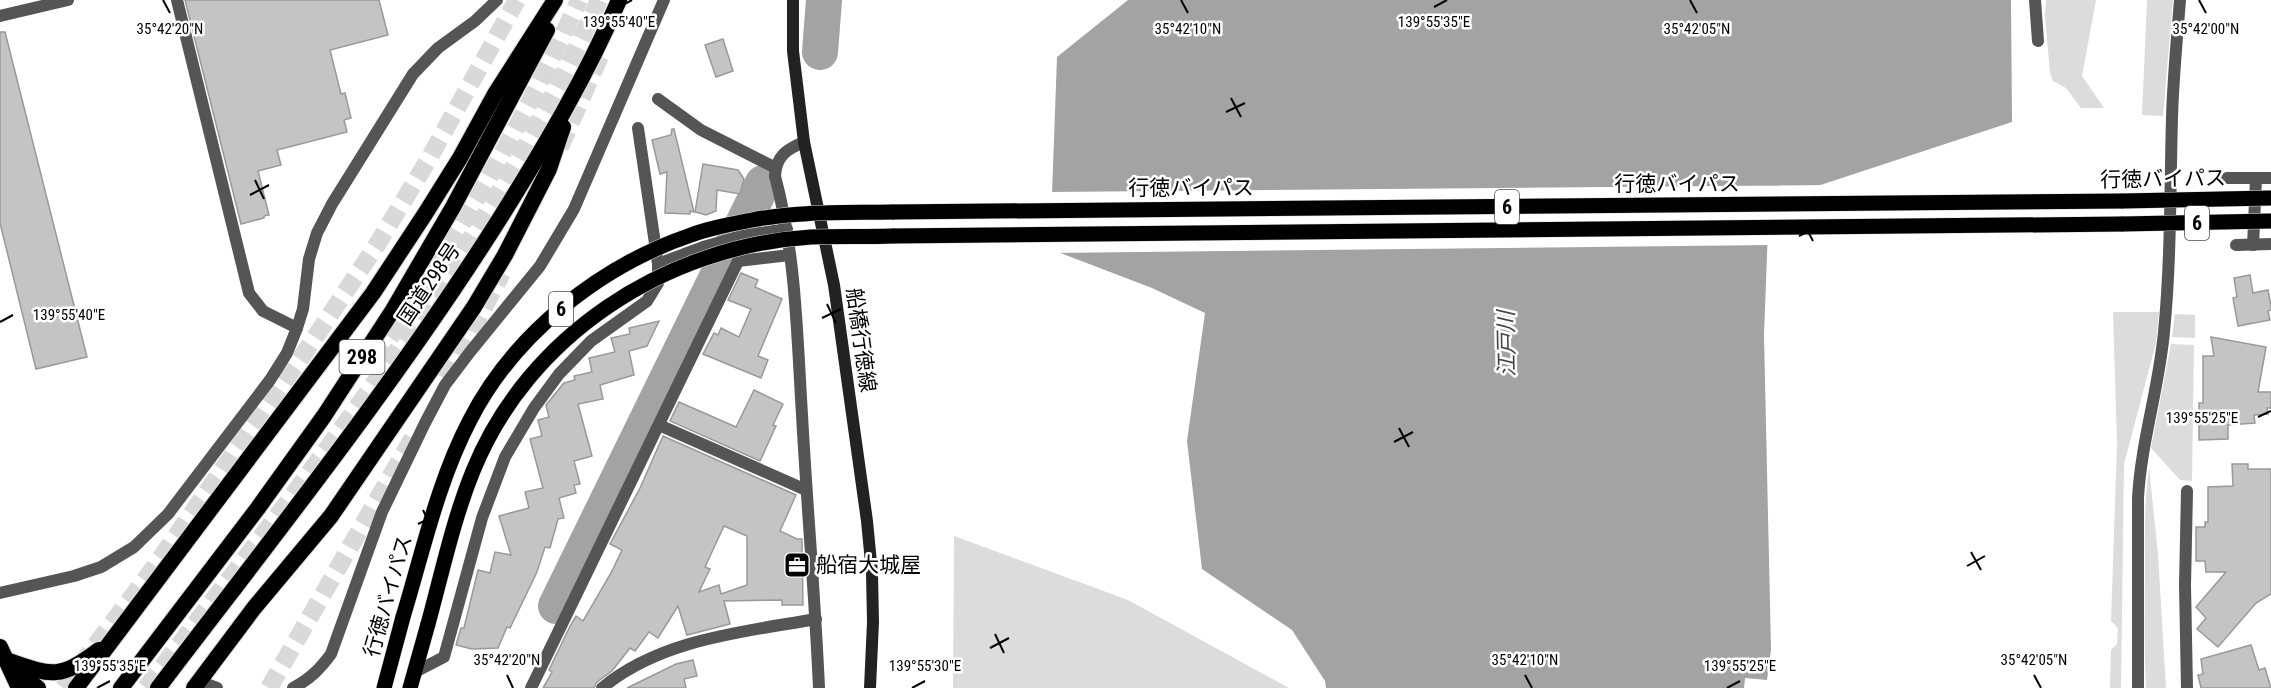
<svg xmlns="http://www.w3.org/2000/svg" width="2271" height="688" font-family="'Roboto Condensed','Noto Sans JP',sans-serif">
  <style>
    .green { fill: #dcdcdc }
    .water { fill: #a3a3a3 }
    .pier { fill: #fff }
    .lines { fill: none; stroke-linecap: round; stroke-linejoin: round }
    .river { stroke: #a3a3a3; stroke-width: 36 }
    .building { fill: #c4c4c4; stroke: #999; stroke-width: 1.5; fill-rule: evenodd }
    .motorway-tunnel { stroke: #d9d9d9; stroke-width: 18; stroke-dasharray: 18 9; stroke-linecap: butt }
    .primary-casing { stroke: #dbdbdb; stroke-width: 16 }
    .trunk-casing { stroke: #dbdbdb; stroke-width: 18 }
    .minor { stroke: #555; stroke-width: 12 }
    .tertiary { stroke: #555; stroke-width: 12 }
    .secondary { stroke: #222; stroke-width: 12 }
    .primary { stroke: #000; stroke-width: 15 }
    .trunk { stroke: #000; stroke-width: 16 }
    .primary-bridge-casing { stroke: #dbdbdb; stroke-width: 16; stroke-linecap: butt }
    .primary-bridge { stroke: #000; stroke-width: 15 }
    .ticks { fill: none; stroke: #000; stroke-width: 2 }
    .labels { text-anchor: middle; stroke-width: 5; stroke-linejoin: round; paint-order: stroke }
    .shield { fill: #fff; stroke: #4c4c4c; stroke-width: 1.5 }
    .shield-label { font-size: 20px; font-weight: bold; fill: #000 }
    .street-label { font-size: 21px; fill: #000; stroke: #fff }
    .poi-label { font-size: 21px; fill: #000; stroke: #fff; text-anchor: start }
    .water-label { font-size: 22px; font-style: italic; fill: #444; stroke: #fff }
    .ticks-label { font-size: 15px; text-anchor: middle; fill: #000; stroke: #fff; stroke-width: 5; stroke-linejoin: round; paint-order: stroke }
  </style>
  <rect width="100%" height="100%" fill="#fff"/>
  <g class="green">
    <polygon points="2046,0 2096,0 2082,76 2104,108 2081,108 2066,88 2053,81 2050,73 2045,16"/>
    <polygon points="2147,0 2173,0 2163,116 2142,115"/>
    <polygon points="2113,312 2159,312 2156,343 2124,464 2121,688 2110,688 2111,650 2117,644 2118,628 2111,621 2117,444"/>
    <polygon points="2175,314 2195,315 2195,338 2172,337"/>
    <polygon points="2171,344 2194,345 2192,481 2180,480 2151,448"/>
    <path d="M2149,468L2158,554L2166,688H2146C2144,648 2145,608 2145,568C2145,535 2144,501 2149,468Z"/>
    <polygon points="954,536 1128,600 1289,688 953,688"/>
  </g>
  <polygon class="water" points="1128,0 2011,0 2012,122 1769,202 1764,335 1771,650 1767,680 1745,678 1744,688 1326,688 1325,681 1292,630 1202,569 1187,441 1205,313 1152,288 1050,249 1057,57"/>
  <polygon class="pier" points="1830,185 1772,204 1771,245 1051,253 1047,249 1049,192"/>
  <g class="lines">
    <g class="river">
      <polyline points="820,52 824,0"/>
      <polyline points="556,606 763,183"/>
    </g>
  </g>
  <g class="building">
    <polygon points="185,0 379,0 388,35 330,50 341,94 345,93 351,118 344,120 347,132 277,150 281,165 258,171 269,215 264,216 264,218 241,224"/>
    <polygon points="0,32 5,32 87,357 36,369 0,223"/>
    <polygon points="723,39 733,71 716,77 705,45"/>
    <polygon points="672,129 674,129 694,212 690,211 690,214 665,213 667,172 660,174 652,140 671,135"/>
    <polygon points="703,164 738,170 744,179 740,194 717,190 716,211 706,215 695,212"/>
    <polygon points="741,273 758,280 755,287 782,299 758,356 768,360 761,378 703,354 714,333 718,335 721,328 739,337 751,309 728,300"/>
    <polygon points="2250,275 2253,293 2268,290 2271,306 2271,310 2268,311 2270,320 2238,326 2233,298 2237,297 2234,278"/>
    <polygon points="659,321 647,346 629,351 634,375 600,385 603,399 578,404 592,456 574,461 580,484 574,485 576,493 559,498 564,518 558,519 550,548 545,547 537,572 510,628 507,627 498,648 472,649 456,645 461,628 464,628 478,570 490,573 495,552 511,555 499,516 529,508 525,492 543,488 530,439 542,436 538,420 549,417 546,405 564,383 575,380 574,376 592,372 589,358 615,352 611,338 630,334 629,328"/>
    <polygon points="2211,337 2266,347 2258,392 2271,392 2271,408 2267,408 2268,414 2254,415 2255,423 2228,425 2228,439 2199,440 2199,403 2203,403 2203,356 2214,356"/>
    <polygon points="754,390 783,404 773,425 776,426 760,461 670,421 679,402 736,427"/>
    <path d="M663,436L796,495L780,531L797,539H802L803,605H782V600L724,601L730,624L687,635L678,606L658,638L649,632L635,651L630,648L612,671L597,682L594,688H543L552,672L549,670L570,626L576,616L583,621L611,573L622,550L610,544L640,488ZM724,526L747,536V585L721,594L719,585L699,592L710,569L705,567Z"/>
    <polygon points="2232,464 2248,464 2248,469 2271,469 2271,594 2256,603 2218,647 2197,629 2206,618 2196,607 2226,572 2206,572 2205,561 2196,561 2196,527 2205,527 2205,522 2208,522 2208,487 2233,486"/>
    <polygon points="2251,645 2259,670 2265,668 2271,688 2201,688 2198,675 2203,674 2201,659"/>
    <polygon points="693,660 697,676 684,679 686,688 627,688 676,664"/>
  </g>
  <g class="lines">
    <g class="motorway-tunnel">
      <polyline points="560,147 602,52"/>
      <path d="M375,360C452,247 523,125 579,0"/>
      <polyline points="446,379 502,273"/>
      <polyline points="63,688 150,573 314,339 378,243 427,162 517,0"/>
      <path d="M146,688C312,470 487,252 599,0"/>
      <polyline points="269,688 415,434"/>
    </g>
    <g class="primary-casing">
      <g id="primary">
        <polyline points="892,212 2123,201"/>
        <polyline points="893,236 2123,224"/>
        <polyline points="384,688 403,617"/>
        <polyline points="410,688 428,624"/>
      </g>
    </g>
    <g class="trunk-casing">
      <g id="trunk">
        <polyline points="0,647 19,688"/>
        <path d="M6,660C52,676 59,680 99,650"/>
        <polyline points="12,668 38,688"/>
        <polyline points="76,688 373,293 425,214 460,158 495,94 555,0"/>
        <polyline points="121,688 258,508 324,416 393,310 453,207 547,30"/>
        <path d="M158,688C276,533 398,380 502,215C545,146 587,75 619,0"/>
        <polyline points="194,688 254,608 331,516 474,307 505,255 549,169 563,127"/>
      </g>
    </g>
    <g class="minor">
      <polyline points="177,0 249,293 263,311 297,328"/>
      <polyline points="2035,0 2038,41"/>
      <polyline points="0,16 68,0"/>
      <polyline points="658,99 701,130 776,168"/>
      <path d="M804,142C787,149 776,156 775,176C796,255 797,335 802,415C807,506 815,597 819,688"/>
      <polyline points="2227,178 2271,178"/>
      <polyline points="2236,245 2271,244"/>
      <polyline points="2253,245 2256,179"/>
      <polyline points="658,264 703,247 742,236 787,229"/>
      <polyline points="659,425 806,490"/>
      <polyline points="415,672 444,657 482,518 505,457 534,408 559,374 591,341 647,301 658,283 658,264 638,128"/>
      <polyline points="198,681 217,688"/>
      <path d="M293,688C310,679 320,669 331,654L382,512L425,423L445,385L470,352L540,266L574,209L664,0"/>
      <polyline points="531,688 738,261 790,255"/>
      <path d="M602,688C661,639 743,632 816,619"/>
      <path d="M2138,688V498C2141,442 2159,388 2164,332C2171,261 2170,189 2172,118C2173,79 2177,39 2180,0"/>
      <polyline points="2187,688 2185,585 2187,491"/>
    </g>
    <polyline class="tertiary" points="0,593 74,576 101,567 134,547 168,514 270,380 287,353 297,328 303,309 309,259 317,233 332,204 413,74 438,48 475,21 497,0"/>
    <polyline class="secondary" points="793,0 793,51 804,142 834,285 867,521 872,573 873,622 870,688"/>
    <use href="#primary" class="primary"/>
    <use href="#trunk" class="trunk"/>
    <g class="primary-bridge-casing">
      <g id="primary-bridge">
        <polyline points="2123,201 2271,198"/>
        <polyline points="2123,224 2271,221"/>
        <path d="M403,617C423,551 438,481 470,420C514,334 600,266 691,235C710,228 732,224 752,220C798,211 846,213 892,212"/>
        <path d="M428,624C442,573 453,520 473,471C528,335 666,246 811,237C838,236 865,237 893,236"/>
      </g>
    </g>
    <use href="#primary-bridge" class="primary-bridge"/>
  </g>
  <path class="ticks" d="M163,0L170,13M1181,0L1188,13M1690,0L1697,13M2199,0L2206,13M619,7L632,0M1434,7L1447,0M1231,98L1241,117M1226,112L1245,103M255,180L264,199M250,195L269,185M1803,222L1813,241M1799,236L1817,227M827,304L836,323M822,318L841,309M0,322L13,315M2258,417L2271,411M1399,428L1409,447M1394,442L1413,432M423,510L432,529M418,524L437,515M1971,552L1981,570M1967,566L1985,556M995,634L1004,653M990,648L1009,638M507,675L513,688M1525,675L1532,688M2034,675L2041,688M97,688L110,681M912,688L925,681M1727,688L1740,681"/>
  <defs>
    <g id="office-square" transform="scale(1.35)"><rect x="-9" y="-9" width="18" height="18" rx="4" fill="#000" stroke="#fff"/><path d="M-6-3h4V-5.5h4V-3h4V5H-6ZM-1-4.5V-3h2v-1.5ZM-6 0V1H6V0Z" fill="#fff"/></g>
  </defs>
  <g fill-rule="evenodd">
    <use href="#office-square" x="797" y="565"/>
  </g>
  <g class="labels">
    <g class="shield">
      <rect x="1495" y="190" width="24" height="34" rx="4.5"/>
      <rect x="2185" y="206" width="24" height="34" rx="4.5"/>
      <rect x="549" y="292" width="24" height="34" rx="4.5"/>
      <rect x="339.5" y="340" width="45" height="34" rx="4.5"/>
    </g>
    <g class="shield-label">
      <text x="1507" y="214">6</text>
      <text x="2197" y="230">6</text>
      <text x="561" y="316">6</text>
      <text x="362" y="364">298</text>
    </g>
    <g class="street-label">
      <text transform="translate(2163 179) rotate(-1)" y="7">行徳バイパス</text>
      <text x="1677" y="191">行徳バイパス</text>
      <text x="1191" y="195">行徳バイパス</text>
      <text transform="translate(429 284) rotate(-56)" y="7">国道298号</text>
      <text transform="translate(861 340) rotate(82)" y="7">船橋行徳線</text>
      <text transform="translate(388 596) rotate(-74)" y="7">行徳バイパス</text>
    </g>
    <g class="poi-label">
      <text x="816" y="572">船宿大城屋</text>
    </g>
    <g class="water-label">
      <text transform="translate(1506 344) rotate(-91)" y="8">江戸川</text>
    </g>
  </g>
  <g class="ticks-label">
    <text x="1434" y="27">139°55'35"E</text>
    <text x="619" y="27">139°55'40"E</text>
    <text x="170" y="34">35°42'20"N</text>
    <text x="1188" y="34">35°42'10"N</text>
    <text x="1697" y="34">35°42'05"N</text>
    <text x="2206" y="34">35°42'00"N</text>
    <text x="69" y="320">139°55'40"E</text>
    <text x="2202" y="423">139°55'25"E</text>
    <text x="507" y="665">35°42'20"N</text>
    <text x="1525" y="665">35°42'10"N</text>
    <text x="2034" y="665">35°42'05"N</text>
    <text x="110" y="671">139°55'35"E</text>
    <text x="925" y="671">139°55'30"E</text>
    <text x="1740" y="671">139°55'25"E</text>
  </g>
</svg>
